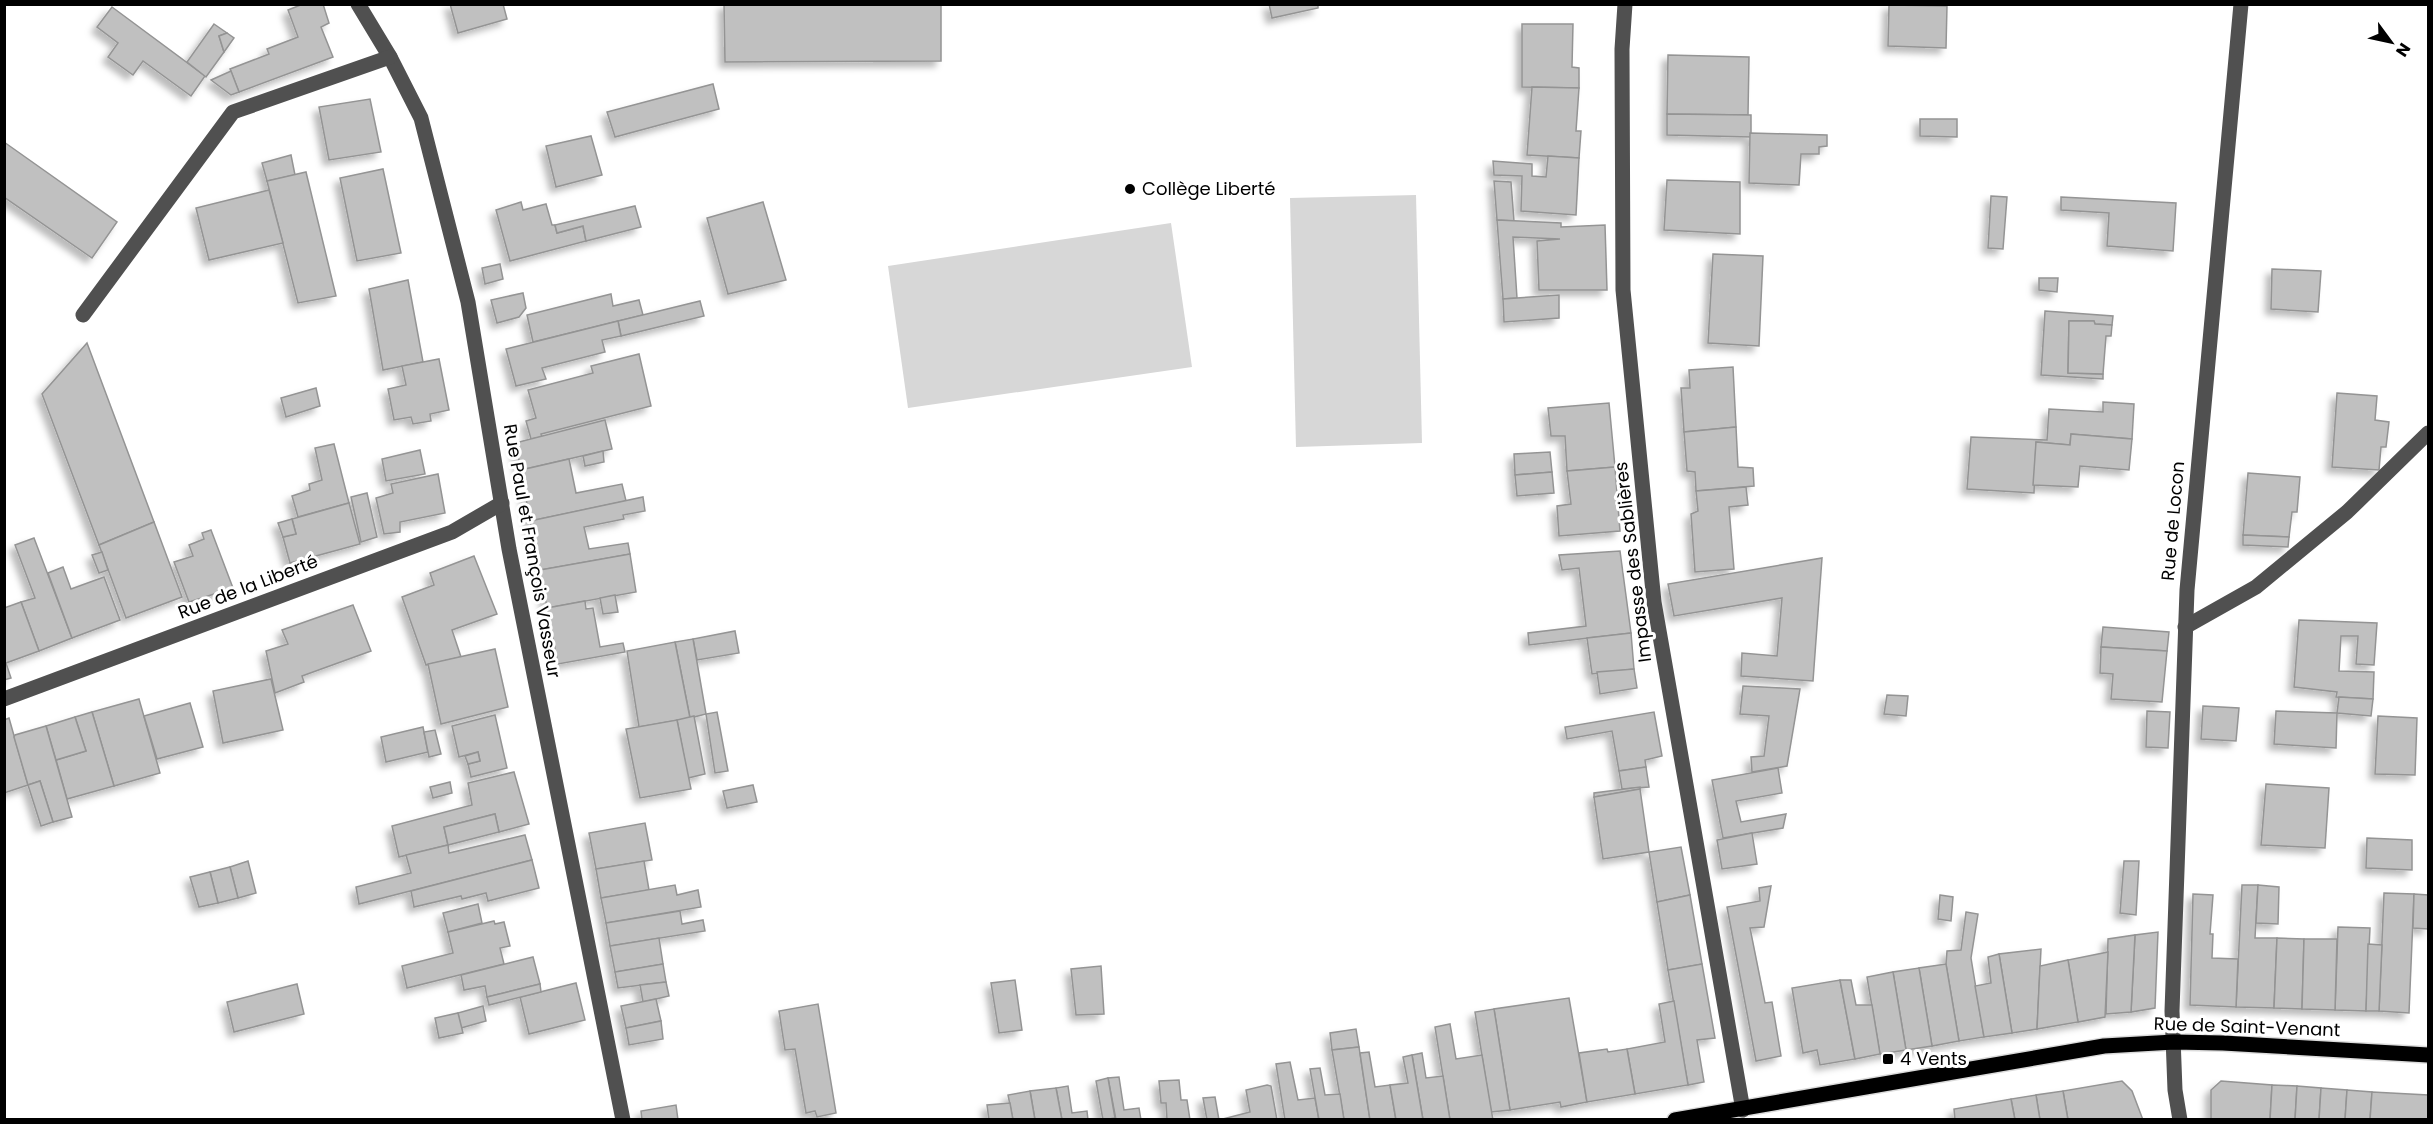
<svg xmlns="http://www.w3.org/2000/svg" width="2433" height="1124" font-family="Poppins,sans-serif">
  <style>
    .green { fill: #d7d7d7 }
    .building { fill: #c0c0c0; stroke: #949494; stroke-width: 1.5; filter: url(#shadow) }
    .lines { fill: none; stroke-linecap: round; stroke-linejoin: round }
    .major-casing { stroke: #dbdbdb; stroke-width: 18 }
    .minor { stroke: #505050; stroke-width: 15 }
    .major { stroke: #000; stroke-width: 15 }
    .poi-dot { fill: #000; stroke: #fff; stroke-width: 2 }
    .labels { text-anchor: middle; stroke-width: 6; stroke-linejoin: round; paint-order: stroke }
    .poi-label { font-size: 18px; fill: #000; stroke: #fff; text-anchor: start }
    .street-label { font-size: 18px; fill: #000; stroke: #fff }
  </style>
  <defs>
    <filter id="shadow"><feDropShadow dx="-5.5" dy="5.5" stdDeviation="3" flood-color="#0004"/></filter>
  </defs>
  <rect width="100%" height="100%" fill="#fff"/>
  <g class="green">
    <polygon points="1416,195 1422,443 1296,447 1290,198"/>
    <polygon points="1171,223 1192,367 908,408 888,266"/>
  </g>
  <g class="building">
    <polygon points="303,4 323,4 329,23 321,27 333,57 239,92 230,69 269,54 267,49 298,37 288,10"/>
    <polygon points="450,4 503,4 507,19 458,33"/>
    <polygon points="724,4 941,4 941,61 725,62"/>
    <polygon points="1269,4 1318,4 1318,8 1272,18"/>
    <polygon points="1889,5 1947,6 1946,48 1888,46"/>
    <polygon points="112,7 205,76 191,96 143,61 133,75 108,57 118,43 97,27"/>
    <polygon points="214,24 227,33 219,36 224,52 206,77 187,62"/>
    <polygon points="1522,24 1573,24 1572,67 1579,68 1579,88 1522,87"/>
    <polygon points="227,33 234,38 224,52 219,36"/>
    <polygon points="1668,55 1749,57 1748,115 1667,114"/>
    <polygon points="231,71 239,92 231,95 211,80"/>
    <polygon points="713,84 719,109 615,137 607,112"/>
    <polygon points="1532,87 1579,88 1576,131 1581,131 1579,158 1527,155"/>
    <polygon points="370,99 381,152 329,160 319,107"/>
    <polygon points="1667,114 1751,115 1751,137 1667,135"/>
    <polygon points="1920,119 1957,119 1957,137 1920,136"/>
    <polygon points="1750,133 1827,135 1827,146 1819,147 1819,154 1801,154 1799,185 1749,183"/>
    <polygon points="591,136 602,175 556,187 546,146"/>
    <polygon points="4,142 117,222 92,258 4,197"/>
    <polygon points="291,155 295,175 267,181 262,163"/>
    <polygon points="1548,156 1579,158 1576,215 1521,211 1522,176 1494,175 1493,161 1532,164 1532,176 1546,177"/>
    <polygon points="383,169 401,253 357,261 340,178"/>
    <polygon points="306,172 336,296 298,303 267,181"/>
    <polygon points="1667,180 1740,182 1740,234 1664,230"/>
    <polygon points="1494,181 1511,182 1514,221 1497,220"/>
    <polygon points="269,190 283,243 209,260 196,208"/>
    <polygon points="1991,196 2007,197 2003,249 1988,248"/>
    <polygon points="2061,197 2176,203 2173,251 2107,246 2109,213 2061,210"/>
    <polygon points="521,202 523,210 546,204 552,225 555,225 557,233 583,226 586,241 510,261 496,210"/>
    <polygon points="763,202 786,280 728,294 707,218"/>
    <polygon points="635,206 641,227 586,241 583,226 557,233 555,225"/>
    <polygon points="1497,220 1561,223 1561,227 1605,225 1607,290 1539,290 1537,241 1560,239 1513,237 1517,298 1503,299"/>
    <polygon points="1713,254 1763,256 1759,346 1708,343"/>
    <polygon points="500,264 503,279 485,284 482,268"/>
    <polygon points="2272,269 2321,271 2318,312 2271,309"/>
    <polygon points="2039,278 2058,278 2057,292 2039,290"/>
    <polygon points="408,280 423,362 383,370 369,289"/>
    <polygon points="523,293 526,308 519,317 497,323 491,300"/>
    <polygon points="611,294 613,306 639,300 643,315 533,342 527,315"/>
    <polygon points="1559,295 1559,318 1504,322 1503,299"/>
    <polygon points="700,301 704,316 621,336 618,321"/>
    <polygon points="2045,311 2113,316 2112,325 2095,324 2094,321 2069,321 2068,373 2103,374 2103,379 2041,375"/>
    <polygon points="618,321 621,336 602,340 605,352 542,368 546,379 516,386 506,349"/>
    <polygon points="2069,321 2094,321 2095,324 2112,325 2111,336 2106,336 2103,374 2068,373"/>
    <polygon points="87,343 154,522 99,545 42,394"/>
    <polygon points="639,354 651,406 541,434 542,437 531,439 526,421 536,418 528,390 593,373 591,366"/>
    <polygon points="439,359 449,410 430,414 431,421 413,424 411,417 394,420 388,389 406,385 402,366"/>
    <polygon points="1733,367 1736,427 1684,432 1681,388 1690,388 1689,370"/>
    <polygon points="316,388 320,406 286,417 281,398"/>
    <polygon points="2337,393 2377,396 2375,420 2389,422 2386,447 2381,447 2379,470 2332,467"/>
    <polygon points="2103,402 2134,404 2132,439 2071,434 2070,445 2036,442 2034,493 1967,489 1971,437 2047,440 2049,409 2103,412"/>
    <polygon points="1609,403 1615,467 1567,471 1565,436 1551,436 1548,408"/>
    <polygon points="605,420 612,449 521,470 515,443"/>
    <polygon points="1736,427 1738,467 1753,468 1754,486 1696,491 1695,472 1687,471 1684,432"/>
    <polygon points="2071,434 2132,439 2129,470 2080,466 2078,487 2033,485 2036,442 2070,445"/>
    <polygon points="334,444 349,503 298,517 292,496 310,490 309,484 322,480 315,448"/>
    <polygon points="420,450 425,474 386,481 382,459"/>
    <polygon points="603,451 604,462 585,466 583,456"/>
    <polygon points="1550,452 1552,472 1515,475 1514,454"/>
    <polygon points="569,459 576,493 622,484 626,501 530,521 521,470"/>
    <polygon points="1615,467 1620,531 1559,536 1557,506 1571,504 1567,471"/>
    <polygon points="1552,472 1554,493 1517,496 1515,475"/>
    <polygon points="2248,473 2300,477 2297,512 2292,512 2289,537 2243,535"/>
    <polygon points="438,474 445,513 400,522 400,532 384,534 376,498 393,493 391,484"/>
    <polygon points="1746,487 1748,505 1729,507 1734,569 1695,572 1691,514 1698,511 1696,491"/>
    <polygon points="367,493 377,537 361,542 351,497"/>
    <polygon points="643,497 645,511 623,515 624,519 584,527 589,549 628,543 630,554 540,570 530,521"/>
    <polygon points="349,503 360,544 290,563 283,537 296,534 292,519"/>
    <polygon points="292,519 296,534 283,537 278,523"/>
    <polygon points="154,522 182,597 126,618 99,545"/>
    <polygon points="211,530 233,588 189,602 174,562 193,556 189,545 204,539 202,533"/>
    <polygon points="2243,535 2289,537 2288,547 2243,545"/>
    <polygon points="34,538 72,638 39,651 21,602 35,598 15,545"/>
    <polygon points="1620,551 1631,633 1529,645 1528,633 1586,626 1579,568 1562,570 1559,555"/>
    <polygon points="102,552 108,570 99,573 92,555"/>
    <polygon points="630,554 636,592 547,608 540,570"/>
    <polygon points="474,556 497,614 452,630 461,657 426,665 402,597 434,585 430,573"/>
    <polygon points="1822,558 1813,681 1741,676 1742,653 1777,656 1782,598 1674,616 1668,584"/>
    <polygon points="63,567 71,589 104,577 120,620 72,638 48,573"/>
    <polygon points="615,595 618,612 603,614 600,598"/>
    <polygon points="585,601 586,609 593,608 600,647 623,643 625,652 558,664 547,608"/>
    <polygon points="21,602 39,651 6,663 11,678 4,680 4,608"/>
    <polygon points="353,605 371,651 302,676 304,682 275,693 266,651 288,644 282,630"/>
    <polygon points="2299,620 2377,623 2374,665 2356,664 2358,636 2341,636 2339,671 2374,672 2373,699 2336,697 2337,692 2294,687"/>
    <polygon points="2103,627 2169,632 2167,651 2101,647"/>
    <polygon points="735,631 739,653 697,660 693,639"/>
    <polygon points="1631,633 1634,669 1592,674 1587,638"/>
    <polygon points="693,639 706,714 690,718 675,642"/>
    <polygon points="675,642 690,718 639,727 627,651"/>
    <polygon points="2101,647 2167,651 2162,702 2111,699 2113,674 2100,673"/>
    <polygon points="495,649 508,707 441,724 428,664"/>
    <polygon points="1634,669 1637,688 1600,694 1597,672"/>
    <polygon points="271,679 283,730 223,743 213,691"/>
    <polygon points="1743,686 1800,689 1787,766 1752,772 1751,757 1764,756 1769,716 1740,714"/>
    <polygon points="1887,695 1908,696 1906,716 1884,714"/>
    <polygon points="2339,697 2373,699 2371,716 2337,713"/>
    <polygon points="139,699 160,773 114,786 92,712"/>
    <polygon points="190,703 203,747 157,759 144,716"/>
    <polygon points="2203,706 2239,708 2236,741 2201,739"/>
    <polygon points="2147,711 2170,712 2168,748 2146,747"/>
    <polygon points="2276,711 2337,713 2336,748 2274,744"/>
    <polygon points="92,712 114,786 67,799 56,760 86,751 75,717"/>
    <polygon points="717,712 728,771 715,773 706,714"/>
    <polygon points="1654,712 1662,756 1645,760 1646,767 1619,771 1612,731 1567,739 1565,727"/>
    <polygon points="495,715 507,768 471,777 468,764 480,761 478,752 459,757 452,726"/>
    <polygon points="694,716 705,774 688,778 677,720"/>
    <polygon points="2378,716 2417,718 2415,775 2375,774"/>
    <polygon points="75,717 86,751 56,760 46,726"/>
    <polygon points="9,718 28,785 4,793 4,720"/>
    <polygon points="677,720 691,789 640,798 626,729"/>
    <polygon points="46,726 72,817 53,822 40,781 28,785 14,737 15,735"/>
    <polygon points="423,727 428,752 386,762 381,737"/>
    <polygon points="435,730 441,754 429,757 424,732"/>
    <polygon points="478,752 480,761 468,764 465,756"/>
    <polygon points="1646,767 1649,787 1622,789 1619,771"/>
    <polygon points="1778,768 1782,793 1736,801 1741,822 1786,814 1783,828 1723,838 1712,780"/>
    <polygon points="514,772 529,824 499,832 495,814 444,827 448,845 399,857 392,826 472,805 468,783"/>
    <polygon points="40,781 53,822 41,826 28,785"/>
    <polygon points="450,782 452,793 433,798 430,787"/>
    <polygon points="2266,784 2329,788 2325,848 2261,845"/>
    <polygon points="753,785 757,802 727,808 723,791"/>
    <polygon points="1640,787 1640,789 1594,797 1594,793"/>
    <polygon points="1640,789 1649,852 1603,859 1594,797"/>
    <polygon points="495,814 499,832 448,845 444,827"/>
    <polygon points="645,823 652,860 596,869 589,833"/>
    <polygon points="1752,833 1757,864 1722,869 1717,840"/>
    <polygon points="525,835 532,860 359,904 356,887 411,873 406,855 448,845 449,853"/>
    <polygon points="2367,838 2412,840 2412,870 2366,868"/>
    <polygon points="1681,847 1690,895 1657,902 1649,852"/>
    <polygon points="532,860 539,888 488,901 486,893 462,899 461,896 414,907 411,891"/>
    <polygon points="248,861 256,893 238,898 230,867"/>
    <polygon points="644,861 649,890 601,898 596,869"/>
    <polygon points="2124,861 2139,861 2136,915 2120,913"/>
    <polygon points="230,867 238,898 218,903 210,872"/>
    <polygon points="210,872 218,903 199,907 190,877"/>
    <polygon points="675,885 677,895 698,890 701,907 606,923 601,898"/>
    <polygon points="2242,885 2258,885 2255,938 2277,938 2274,1008 2236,1007"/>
    <polygon points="2258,885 2279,887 2278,924 2256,923"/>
    <polygon points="1771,886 1764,927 1750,928 1765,1003 1772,1002 1781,1056 1756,1061 1727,907 1760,901 1759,888"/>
    <polygon points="2384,893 2414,894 2409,1013 2379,1011"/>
    <polygon points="2193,894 2213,895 2210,934 2213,934 2212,958 2238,959 2236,1007 2190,1005"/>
    <polygon points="2414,894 2428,895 2428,929 2413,928"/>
    <polygon points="1690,895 1702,964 1668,970 1657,902"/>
    <polygon points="1940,895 1953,897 1951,921 1938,919"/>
    <polygon points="478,904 482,923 448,932 443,913"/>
    <polygon points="680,911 682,924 703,920 705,931 610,946 606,923"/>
    <polygon points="1966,912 1978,914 1971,958 1984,1037 1959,1041 1946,964 1947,951 1961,950"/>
    <polygon points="494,921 495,924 504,922 510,946 500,948 504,964 407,988 402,966 453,953 448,932"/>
    <polygon points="2338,927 2370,928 2366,1011 2335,1010"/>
    <polygon points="2158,932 2155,1008 2131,1012 2135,935"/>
    <polygon points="2135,935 2131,1012 2106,1014 2108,939"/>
    <polygon points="659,938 663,964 615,972 610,946"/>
    <polygon points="2277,938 2304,939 2302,1009 2274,1008"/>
    <polygon points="2304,939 2337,939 2335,1010 2302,1009"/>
    <polygon points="2368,944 2382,945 2379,1011 2366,1011"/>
    <polygon points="2041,949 2037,1029 2012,1033 1999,954"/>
    <polygon points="2108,952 2105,1017 2078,1022 2068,960"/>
    <polygon points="1999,954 2012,1033 1984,1037 1975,986 1991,983 1988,957"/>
    <polygon points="533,957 540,984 487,997 485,986 464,990 461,975"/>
    <polygon points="2068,960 2078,1022 2037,1029 2040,966"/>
    <polygon points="663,964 666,982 618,988 615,972"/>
    <polygon points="1702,964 1715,1038 1697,1040 1704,1082 1688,1085 1668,970"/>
    <polygon points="1946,964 1959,1041 1932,1046 1919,968"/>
    <polygon points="1101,966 1104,1014 1076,1015 1071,969"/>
    <polygon points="1919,968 1932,1046 1906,1050 1893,972"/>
    <polygon points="1893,972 1906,1050 1880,1054 1867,977"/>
    <polygon points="1015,980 1022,1030 999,1033 991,983"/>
    <polygon points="1840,980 1855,1059 1820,1065 1817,1050 1803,1053 1792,988"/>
    <polygon points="1840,980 1851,980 1856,1005 1872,1005 1880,1054 1855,1059"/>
    <polygon points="666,982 669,996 643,1002 640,985"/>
    <polygon points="576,983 585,1020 529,1034 520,997"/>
    <polygon points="297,984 304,1014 234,1032 227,1002"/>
    <polygon points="540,984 541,992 489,1005 487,997"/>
    <polygon points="1569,998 1587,1102 1561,1107 1560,1102 1510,1110 1494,1009"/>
    <polygon points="656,999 661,1021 626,1028 621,1006"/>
    <polygon points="1674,1001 1688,1085 1635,1094 1627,1049 1665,1042 1659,1004"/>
    <polygon points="818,1004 836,1113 817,1117 815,1111 806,1113 795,1049 785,1050 779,1011"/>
    <polygon points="483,1006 486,1021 461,1028 458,1013"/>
    <polygon points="1494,1009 1510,1110 1491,1112 1475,1012"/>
    <polygon points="458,1013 463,1033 439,1038 435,1018"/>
    <polygon points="661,1021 663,1039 629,1045 626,1028"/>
    <polygon points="1450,1024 1456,1059 1482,1055 1493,1120 1450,1120 1435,1027"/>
    <polygon points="1356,1029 1359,1047 1332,1050 1330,1033"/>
    <polygon points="1359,1047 1370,1120 1344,1120 1332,1050"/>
    <polygon points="1607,1049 1608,1052 1627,1049 1635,1094 1587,1102 1579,1053"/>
    <polygon points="1369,1052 1375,1087 1390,1085 1396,1120 1370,1120 1360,1053"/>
    <polygon points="1422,1053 1426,1078 1443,1076 1450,1120 1423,1120 1412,1055"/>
    <polygon points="1412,1055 1423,1120 1396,1120 1390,1085 1408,1083 1403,1057"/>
    <polygon points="1290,1062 1298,1100 1315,1098 1319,1120 1285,1120 1276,1064"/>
    <polygon points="1320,1068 1325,1095 1340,1094 1344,1120 1319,1120 1310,1069"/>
    <polygon points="1119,1077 1124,1110 1139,1108 1141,1120 1116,1120 1108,1078"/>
    <polygon points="1108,1078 1115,1118 1103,1120 1096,1081"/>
    <polygon points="1179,1080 1181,1100 1187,1100 1190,1120 1167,1120 1166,1103 1161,1103 1159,1081"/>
    <polygon points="2122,1081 2132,1091 2143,1120 2068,1120 2063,1091"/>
    <polygon points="2221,1081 2272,1085 2270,1120 2211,1120 2211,1090"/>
    <polygon points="1267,1085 1271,1086 1277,1120 1219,1120 1250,1112 1246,1090"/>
    <polygon points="2272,1085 2297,1086 2295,1120 2270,1120"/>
    <polygon points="1068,1086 1072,1113 1087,1111 1088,1120 1062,1120 1056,1088"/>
    <polygon points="2297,1086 2321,1088 2319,1120 2295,1120"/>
    <polygon points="1056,1088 1062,1120 1035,1120 1030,1091"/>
    <polygon points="2321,1088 2347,1090 2345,1120 2319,1120"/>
    <polygon points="2347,1090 2372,1092 2370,1120 2345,1120"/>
    <polygon points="1030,1091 1035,1120 1013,1120 1008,1095"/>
    <polygon points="2063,1091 2068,1120 2040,1120 2036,1095"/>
    <polygon points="2372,1092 2428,1095 2428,1120 2370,1120"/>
    <polygon points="2036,1095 2040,1120 2015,1120 2011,1099"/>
    <polygon points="1215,1097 1219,1120 1207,1120 1203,1098"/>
    <polygon points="2011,1099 2015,1120 1955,1120 1954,1109"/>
    <polygon points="1010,1103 1013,1120 989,1120 987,1105"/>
    <polygon points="676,1105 678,1120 642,1120 641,1111"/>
  </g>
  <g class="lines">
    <g class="major-casing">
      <polyline id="major" points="1675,1120 2104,1046 2174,1042 2223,1043 2428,1055"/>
    </g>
    <g class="minor">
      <polyline points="358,4 390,57 421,118 468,302 509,549 623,1120"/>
      <polyline points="1625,4 1622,49 1623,290 1654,602 1743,1110"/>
      <polyline points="83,315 233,112 390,57"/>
      <polyline points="2185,627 2256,587 2347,512 2428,433"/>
      <polyline points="4,699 452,532 502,503"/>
      <polyline points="2180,1120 2175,1090 2172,1011 2187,590 2241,4"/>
    </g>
    <use href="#major" class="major"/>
  </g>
  <g class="poi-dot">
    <circle cx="1130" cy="189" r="6"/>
    <rect x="1882" y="1053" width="12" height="12" rx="3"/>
  </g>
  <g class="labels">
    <g class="poi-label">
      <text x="1142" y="195">Collège Liberté</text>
      <text x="1900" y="1065">4 Vents</text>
    </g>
    <g class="street-label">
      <text transform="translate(2173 521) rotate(-85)" y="6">Rue de Locon</text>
      <text transform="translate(532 551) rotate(80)" y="6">Rue Paul et François Vasseur</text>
      <text transform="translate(1633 562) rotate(-97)" y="6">Impasse des Sablières</text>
      <text transform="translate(248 587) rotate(-21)" y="6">Rue de la Liberté</text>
      <text transform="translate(2247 1027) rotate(2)" y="6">Rue de Saint-Venant</text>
    </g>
  </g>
  <rect width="2433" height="1124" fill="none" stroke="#000000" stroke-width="12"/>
  <g transform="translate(2391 42) rotate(123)" stroke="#ffffff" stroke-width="4.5" paint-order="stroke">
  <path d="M0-4.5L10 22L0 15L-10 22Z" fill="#000000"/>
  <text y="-9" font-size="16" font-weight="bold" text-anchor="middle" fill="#000000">N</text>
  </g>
</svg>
